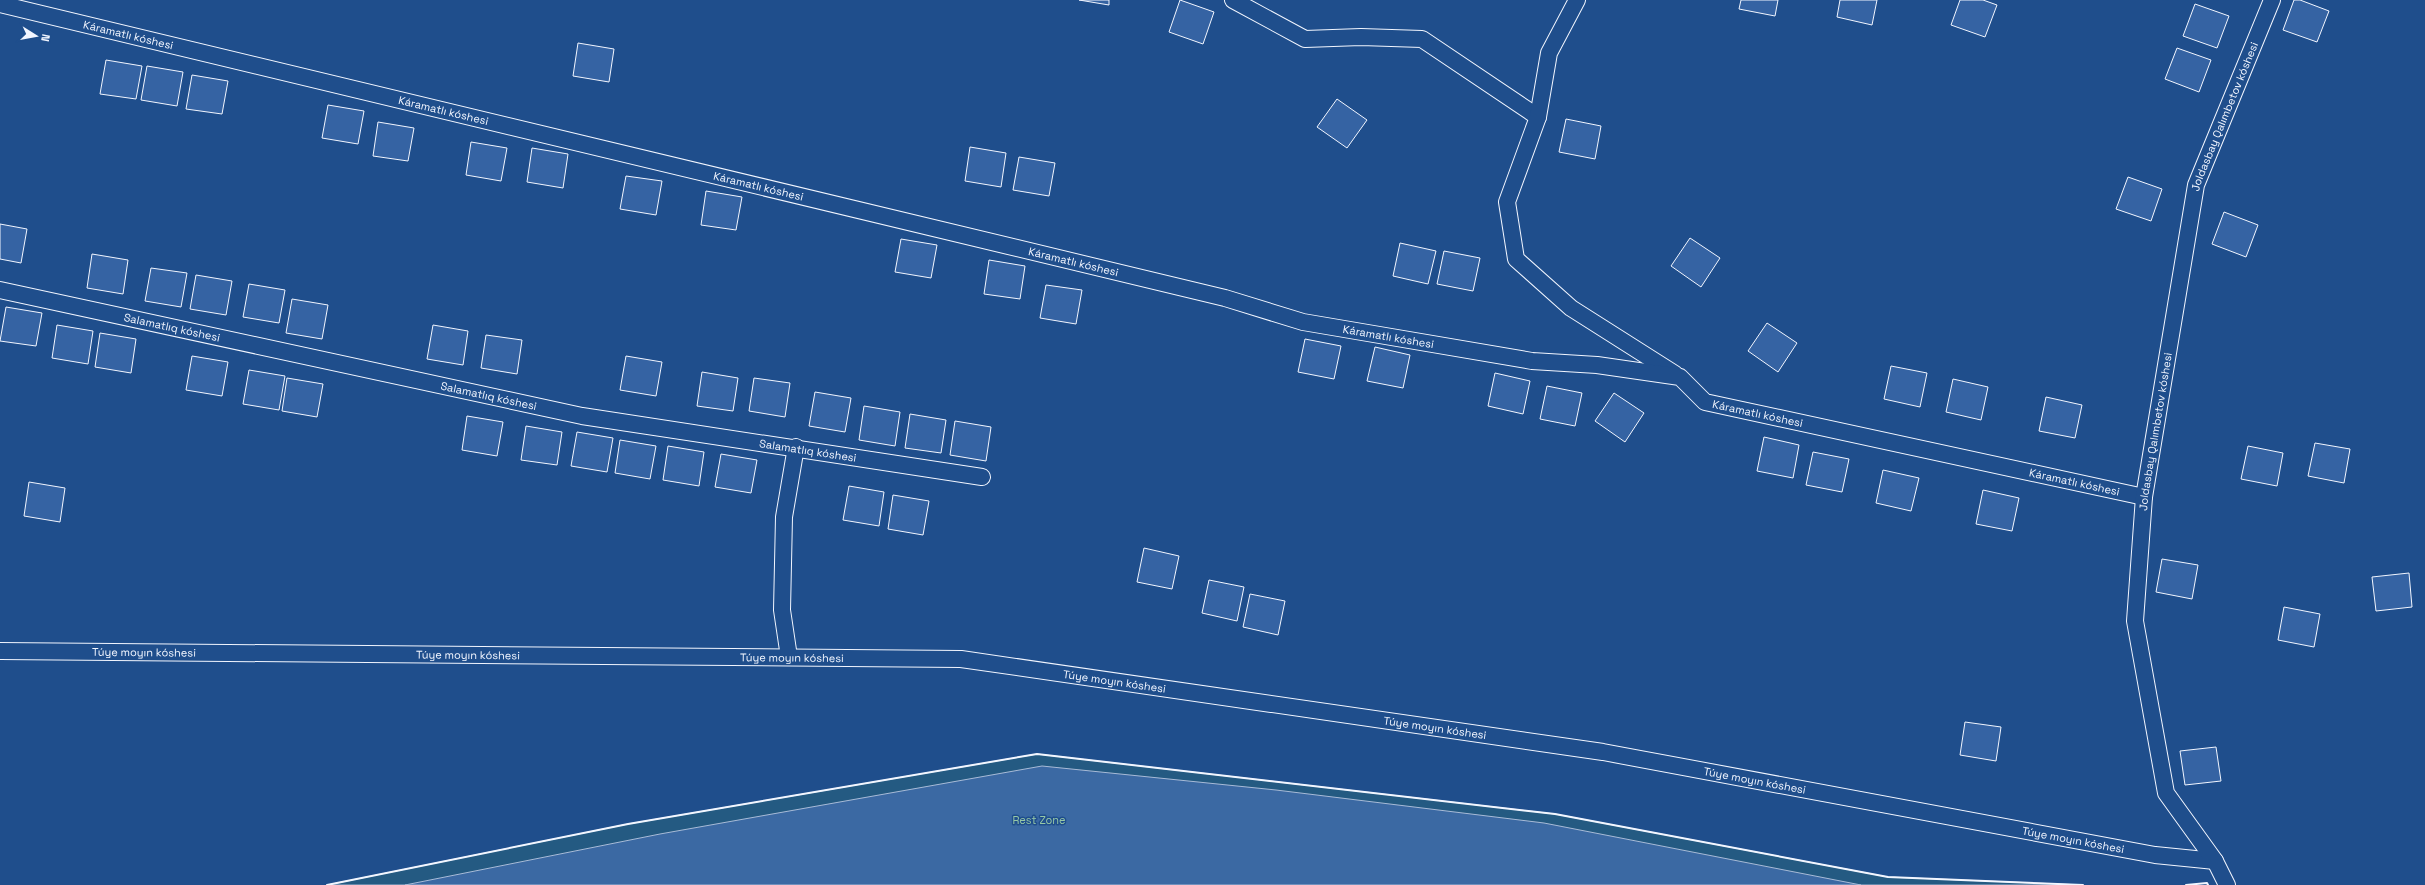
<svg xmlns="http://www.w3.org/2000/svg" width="2425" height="885" font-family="'Space Grotesk',sans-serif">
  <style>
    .green { fill: #245a82; stroke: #a8bbd7 }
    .water { fill: #3b69a3; stroke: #a8bbd7 }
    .building { fill: #3563a3; stroke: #f2f6ff }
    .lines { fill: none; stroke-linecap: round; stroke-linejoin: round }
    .street-casing { stroke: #f2f6ff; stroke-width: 18 }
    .street { stroke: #1f4e8c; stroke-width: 16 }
    .wall { stroke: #f2f6ff; stroke-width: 2 }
    .labels { text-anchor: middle; stroke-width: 3; stroke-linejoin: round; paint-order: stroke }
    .street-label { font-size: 11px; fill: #f2f6ff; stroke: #1f4e8c }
    .park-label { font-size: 11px; fill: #97c8a6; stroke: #1f4e8c }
  </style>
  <rect width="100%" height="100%" fill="#1f4e8c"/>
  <polygon class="green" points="1037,754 1555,814 1888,877 2083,885 327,885 628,824"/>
  <polygon class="water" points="1042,766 1276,790 1544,823 1861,885 405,885 660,834"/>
  <g class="building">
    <polygon points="1079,0 1109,0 1109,5"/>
    <polygon points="1180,0 1214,12 1203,44 1169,32"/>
    <polygon points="1741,0 1778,0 1775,16 1739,9"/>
    <polygon points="1840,0 1877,0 1872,25 1837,17"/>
    <polygon points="1960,0 1983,0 1997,5 1985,37 1951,25"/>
    <polygon points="2294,0 2300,0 2329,11 2317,42 2283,30"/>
    <polygon points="2195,4 2229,16 2217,48 2183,36"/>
    <polygon points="578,43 614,49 609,82 573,76"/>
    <polygon points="2177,48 2211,60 2199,92 2165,79"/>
    <polygon points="106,60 142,66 136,99 100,94"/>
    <polygon points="147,66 183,72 177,106 141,100"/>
    <polygon points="192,75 228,81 222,114 186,109"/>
    <polygon points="1337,99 1367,120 1347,148 1317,127"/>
    <polygon points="328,105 364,111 358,144 322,138"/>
    <polygon points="1566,119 1601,126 1595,159 1559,152"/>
    <polygon points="378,122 414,128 408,161 373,156"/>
    <polygon points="471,142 507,148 501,181 466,175"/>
    <polygon points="970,147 1006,153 1001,187 965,181"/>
    <polygon points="532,148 568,154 563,188 527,182"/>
    <polygon points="1019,157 1055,163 1049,196 1013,190"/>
    <polygon points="626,176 662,181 656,215 620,209"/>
    <polygon points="2128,177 2162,189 2151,221 2116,209"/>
    <polygon points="706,191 742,197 736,230 701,225"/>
    <polygon points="2224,212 2258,225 2246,257 2212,244"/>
    <polygon points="0,224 27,229 21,263 0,259"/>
    <polygon points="1690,238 1720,258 1701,287 1671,266"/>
    <polygon points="901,239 937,245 931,278 895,272"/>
    <polygon points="1400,243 1436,251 1428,284 1393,276"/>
    <polygon points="1444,251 1480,258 1473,291 1437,284"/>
    <polygon points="92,254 128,260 123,294 87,288"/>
    <polygon points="989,260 1025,266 1020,299 984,294"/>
    <polygon points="151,268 187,273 181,307 145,301"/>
    <polygon points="196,275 232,281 226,315 190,309"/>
    <polygon points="249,284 285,290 279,323 243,317"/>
    <polygon points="1046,285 1082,290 1076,324 1040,318"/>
    <polygon points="292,299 328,305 322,339 286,333"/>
    <polygon points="6,307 42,313 36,346 0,341"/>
    <polygon points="1767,323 1797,343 1778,372 1748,351"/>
    <polygon points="57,325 93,331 88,364 52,358"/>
    <polygon points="433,325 468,331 463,365 427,359"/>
    <polygon points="100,333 136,339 131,373 95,367"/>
    <polygon points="486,335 522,340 517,374 481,368"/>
    <polygon points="1305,339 1341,346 1334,379 1298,372"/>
    <polygon points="1375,347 1410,355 1403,388 1367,381"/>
    <polygon points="192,356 228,362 222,396 186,390"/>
    <polygon points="626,356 662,362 656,396 620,390"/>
    <polygon points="1891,366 1927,373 1920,407 1884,399"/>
    <polygon points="249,370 285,376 279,410 243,404"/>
    <polygon points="702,372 738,378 733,411 697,406"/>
    <polygon points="1495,373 1530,381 1523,414 1488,406"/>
    <polygon points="287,378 323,384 317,417 282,411"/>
    <polygon points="754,378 790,383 785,417 749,411"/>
    <polygon points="1953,379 1988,387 1981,420 1946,412"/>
    <polygon points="1547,386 1582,393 1575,426 1540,419"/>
    <polygon points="815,392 851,398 845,432 809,426"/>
    <polygon points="1614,393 1644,413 1625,442 1595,421"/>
    <polygon points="2046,397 2082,405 2075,438 2039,431"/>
    <polygon points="864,406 900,412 895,446 859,440"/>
    <polygon points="910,414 946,420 941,453 905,448"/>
    <polygon points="467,416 503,422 497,456 462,450"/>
    <polygon points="955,421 991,427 986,461 950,455"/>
    <polygon points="526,426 562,432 557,465 521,460"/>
    <polygon points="577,432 613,438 607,472 571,466"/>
    <polygon points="1764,437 1799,445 1793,478 1757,471"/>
    <polygon points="620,440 656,446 650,479 615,473"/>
    <polygon points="2315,443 2350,449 2344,483 2308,476"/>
    <polygon points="668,446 704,452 699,486 663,480"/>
    <polygon points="2248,446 2283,453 2277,486 2241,479"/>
    <polygon points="1813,452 1849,459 1842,492 1806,485"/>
    <polygon points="721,454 757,460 751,493 715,487"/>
    <polygon points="1883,470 1919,478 1911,511 1876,503"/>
    <polygon points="29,482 65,488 60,522 24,516"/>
    <polygon points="849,486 884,492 879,526 843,520"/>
    <polygon points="1983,490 2019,498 2012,531 1976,524"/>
    <polygon points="893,495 929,501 923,535 888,529"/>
    <polygon points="1144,548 1179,556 1172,589 1137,582"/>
    <polygon points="2162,559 2198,565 2192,599 2156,592"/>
    <polygon points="2409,573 2412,607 2376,611 2372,577"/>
    <polygon points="1209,580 1244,587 1237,621 1202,613"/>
    <polygon points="1250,594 1285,601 1278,635 1243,627"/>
    <polygon points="2284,607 2320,614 2314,647 2278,640"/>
    <polygon points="1965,722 2001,727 1996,761 1960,755"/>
    <polygon points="2216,747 2221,781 2185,785 2180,751"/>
  </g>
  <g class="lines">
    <g class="street-casing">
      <g id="street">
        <polyline points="1233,0 1305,39 1361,37 1422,39 1538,117"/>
        <polyline points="1577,0 1549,53 1538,117 1507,202 1516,259 1571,308 1675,374"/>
        <path id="s1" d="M0,4L1225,298L1303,322L1532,361L1597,365L1680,377L1705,402L2144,497"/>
        <path id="s2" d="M0,290L582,416L982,477"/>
        <path id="s3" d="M0,651L961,659L1603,752L2155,855L2215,861"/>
        <polyline points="789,657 782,610 784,517 796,447"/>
        <path id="s4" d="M2227,885L2215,861L2166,793L2135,621L2144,497L2196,185L2272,0"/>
      </g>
    </g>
    <use href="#street" class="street"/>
    <g class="wall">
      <polyline points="327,885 628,824 1037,754 1555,814 1888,877 2083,885"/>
      <polyline points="2186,885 2207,883 2208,885"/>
    </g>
  </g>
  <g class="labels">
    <g class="street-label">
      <text dy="4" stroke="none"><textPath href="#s1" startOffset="132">Káramatlı kóshesi</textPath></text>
      <text dy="4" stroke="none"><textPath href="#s1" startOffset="456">Káramatlı kóshesi</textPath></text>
      <text dy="4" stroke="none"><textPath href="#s4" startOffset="800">Joldasbay Qalımbetov kóshesi</textPath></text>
      <text dy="4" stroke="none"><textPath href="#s1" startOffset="780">Káramatlı kóshesi</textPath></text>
      <text dy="4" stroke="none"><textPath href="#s1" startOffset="1104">Káramatlı kóshesi</textPath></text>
      <text dy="4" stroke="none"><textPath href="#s2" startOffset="176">Salamatlıq kóshesi</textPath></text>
      <text dy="4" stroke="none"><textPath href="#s1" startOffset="1428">Káramatlı kóshesi</textPath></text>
      <text dy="4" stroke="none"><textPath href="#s2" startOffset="500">Salamatlıq kóshesi</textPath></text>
      <text dy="4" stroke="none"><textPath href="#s1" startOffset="1812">Káramatlı kóshesi</textPath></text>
      <text dy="4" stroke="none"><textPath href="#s4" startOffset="476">Joldasbay Qalımbetov kóshesi</textPath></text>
      <text dy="4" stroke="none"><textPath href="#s2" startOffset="824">Salamatlıq kóshesi</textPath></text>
      <text dy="4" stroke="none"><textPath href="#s1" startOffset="2136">Káramatlı kóshesi</textPath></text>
      <text dy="4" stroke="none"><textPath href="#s3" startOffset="144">Túye moyın kóshesi</textPath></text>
      <text dy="4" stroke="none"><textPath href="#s3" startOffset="468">Túye moyın kóshesi</textPath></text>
      <text dy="4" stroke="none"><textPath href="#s3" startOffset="792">Túye moyın kóshesi</textPath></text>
      <text dy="4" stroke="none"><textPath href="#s3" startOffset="1116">Túye moyın kóshesi</textPath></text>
      <text dy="4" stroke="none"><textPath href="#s3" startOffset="1440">Túye moyın kóshesi</textPath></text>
      <text dy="4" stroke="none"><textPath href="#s3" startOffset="1764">Túye moyın kóshesi</textPath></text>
      <text dy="4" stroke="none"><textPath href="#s3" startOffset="2088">Túye moyın kóshesi</textPath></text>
    </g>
    <g class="park-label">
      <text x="1039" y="824">Rest Zone</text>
    </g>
  </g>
  <g transform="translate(36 36) rotate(101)" stroke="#1f4e8c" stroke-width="3" paint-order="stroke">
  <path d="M0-3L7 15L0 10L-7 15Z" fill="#f2f6ff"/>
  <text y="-6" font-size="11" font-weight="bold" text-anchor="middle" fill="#f2f6ff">N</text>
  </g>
</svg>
